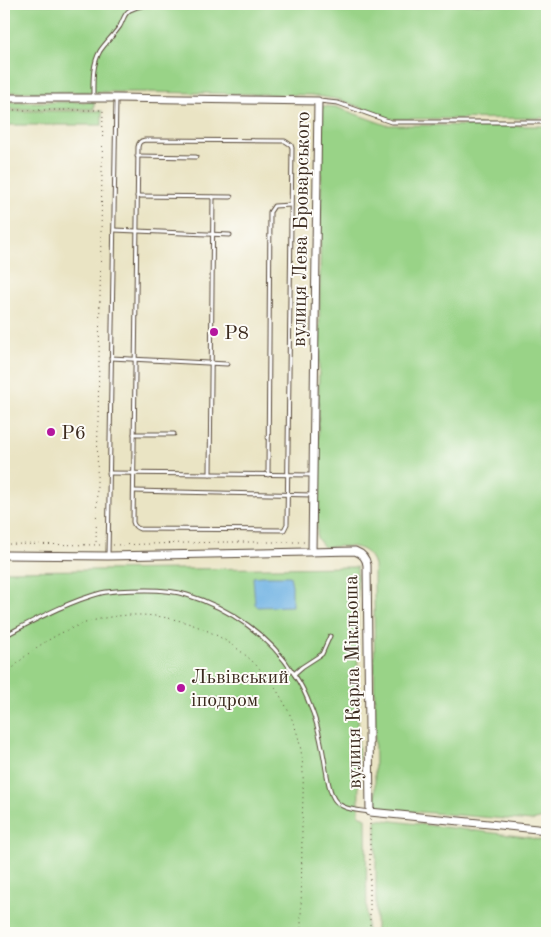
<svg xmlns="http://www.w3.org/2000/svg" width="551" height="937" font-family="'Old Standard TT',serif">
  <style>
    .green { fill: #99d387; stroke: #6a7e52 }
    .water { fill: #6db1e3; stroke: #546e80 }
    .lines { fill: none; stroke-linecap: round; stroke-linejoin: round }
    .service-casing { stroke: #554637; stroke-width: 5 }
    .minor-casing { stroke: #554637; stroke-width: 9 }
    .path { stroke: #554637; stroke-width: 1; stroke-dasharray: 1 4; stroke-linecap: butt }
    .service { stroke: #fff; stroke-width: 3 }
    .minor { stroke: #fff; stroke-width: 7 }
    .poi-dot { fill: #b5179e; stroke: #fdfcf7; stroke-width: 2 }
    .labels { text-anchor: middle; stroke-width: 4; stroke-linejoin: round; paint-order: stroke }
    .street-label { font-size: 20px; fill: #3b2a1e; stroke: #fdfcf7 }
    .poi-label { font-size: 20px; fill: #3b2a1e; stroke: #fdfcf7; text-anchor: start }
  </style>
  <rect width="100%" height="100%" fill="#fdfcf7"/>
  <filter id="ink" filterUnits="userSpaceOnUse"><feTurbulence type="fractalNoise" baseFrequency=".02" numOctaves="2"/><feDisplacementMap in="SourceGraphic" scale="10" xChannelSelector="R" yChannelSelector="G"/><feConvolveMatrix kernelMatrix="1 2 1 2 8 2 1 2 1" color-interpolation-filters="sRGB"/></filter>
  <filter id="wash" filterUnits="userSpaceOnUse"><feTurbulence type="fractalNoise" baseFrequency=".0096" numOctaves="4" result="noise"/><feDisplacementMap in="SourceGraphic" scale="20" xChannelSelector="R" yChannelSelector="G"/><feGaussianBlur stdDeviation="1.12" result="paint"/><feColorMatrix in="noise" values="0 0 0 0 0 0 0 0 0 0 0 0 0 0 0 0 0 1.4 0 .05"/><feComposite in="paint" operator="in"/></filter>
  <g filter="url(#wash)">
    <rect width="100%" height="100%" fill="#eae4c4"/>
    <g class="green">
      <polygon points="4,4 547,4 547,118 391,119 341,100 311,95 143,92 4,92"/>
      <rect x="4" y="102" width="90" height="7"/>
      <path d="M322,106L336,107L386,125L547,126V817L532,821L383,809L378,807L375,799L374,565C367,541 344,547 324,547L317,538Z"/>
      <rect x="4" y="111" width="98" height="14"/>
      <polygon points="357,567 359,815 366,818 367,933 4,933 4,571"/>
      <polygon points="376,819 527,837 547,842 547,933 376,933"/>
    </g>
    <polygon class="water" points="261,576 290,576 292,585 292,606 258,607 255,604 253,577"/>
  </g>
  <g filter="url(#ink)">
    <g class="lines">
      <g class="service-casing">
        <g id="service">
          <path d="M93,97C93,82 92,65 100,51C106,42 114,35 120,26C123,21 124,13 130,10C143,3 159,5 172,4"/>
          <polyline points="319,101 338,103 391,122 547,122"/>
          <path d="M145,140L285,141L291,145L292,148L287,524L284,530L140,529C136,528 134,526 133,522L138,147C139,142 140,141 145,140Z"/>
          <polyline points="137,156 196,157"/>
          <polyline points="137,196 231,197"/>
          <polyline points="114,230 230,235"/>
          <polyline points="111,358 227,364"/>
          <polyline points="134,434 174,434"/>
          <polyline points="109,473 313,475"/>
          <polyline points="210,474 213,197"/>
          <polyline points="268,475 270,212 274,206 291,205"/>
          <polyline points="134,491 312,495"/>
          <polyline points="108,555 116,99"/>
          <path d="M4,636C35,620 67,602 101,593C115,590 131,590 146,590C159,590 174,591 187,595C230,608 270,636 294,674C301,684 307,697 311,708C319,726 323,751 326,770C328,780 329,791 334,799C341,810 358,810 369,812"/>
          <polyline points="294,674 302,667 322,654 330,636"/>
        </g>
      </g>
      <g class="minor-casing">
        <g id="minor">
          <polyline points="4,98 116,98 318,101 312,552"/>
          <path d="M4,555L108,556L355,551C363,554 366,558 367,565L370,812L547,830"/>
        </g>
      </g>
      <g class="path">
        <polyline points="4,110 103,110 96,545"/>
        <polyline points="4,544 102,545"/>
        <polyline points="113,545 224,542 304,542"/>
        <path d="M4,679C16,662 34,648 52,638C144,584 262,629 296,730C306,760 303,792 302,824C302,860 301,897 301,933"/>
        <polyline points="370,819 370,933"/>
      </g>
      <use href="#service" class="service"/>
      <use href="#minor" class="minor"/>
    </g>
  </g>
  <g class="poi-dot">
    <circle cx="214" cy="332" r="5"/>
    <circle cx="51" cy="432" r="5"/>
    <circle cx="181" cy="688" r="5"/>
  </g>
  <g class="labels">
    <g class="street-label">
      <text transform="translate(300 229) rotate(-89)" y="7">вулиця Лева Броварського</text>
      <text transform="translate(352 682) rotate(-91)" y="7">вулиця Карла Мікльоша</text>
    </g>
    <g class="poi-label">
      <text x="224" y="339">P8</text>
      <text x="61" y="439">P6</text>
      <text x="191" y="683">Львівський<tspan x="191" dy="23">іподром</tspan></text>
    </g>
  </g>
  <rect width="551" height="937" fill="none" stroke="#fdfcf7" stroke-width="20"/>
</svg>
